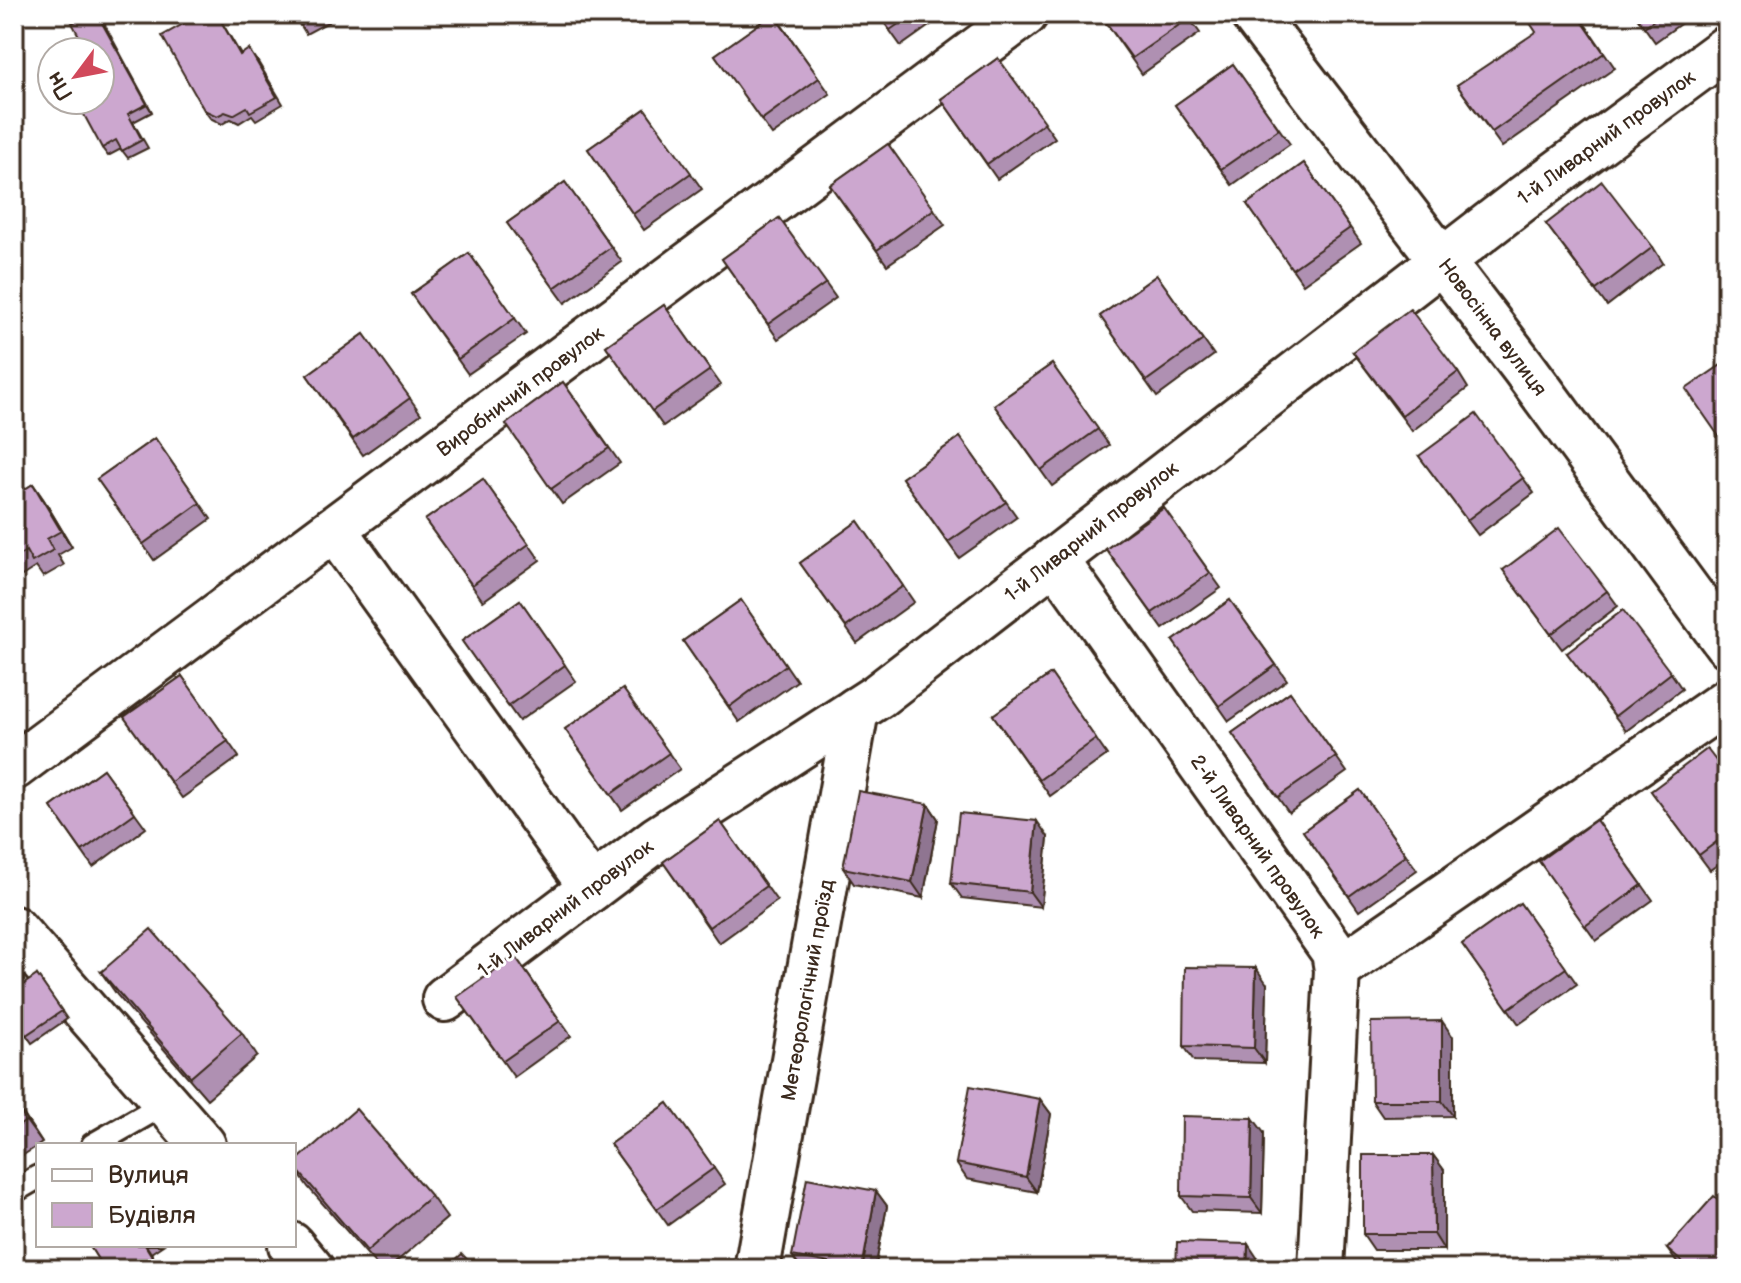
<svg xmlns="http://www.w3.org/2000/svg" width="1741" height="1283" font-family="'Balsamiq Sans',sans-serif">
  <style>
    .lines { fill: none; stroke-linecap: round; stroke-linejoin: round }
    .service-casing { stroke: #3b2a1e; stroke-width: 28 }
    .minor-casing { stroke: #3b2a1e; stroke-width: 50 }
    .service { stroke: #fff; stroke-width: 22 }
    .minor { stroke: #fff; stroke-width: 44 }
    .wall { fill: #af90b2; stroke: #3b2a1e; stroke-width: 2 }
    .shaded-wall { fill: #8f7591; stroke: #3b2a1e; stroke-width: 2 }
    .building { fill: #cca7cf; stroke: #3b2a1e; stroke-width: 2 }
    .labels { text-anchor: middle; stroke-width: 6; stroke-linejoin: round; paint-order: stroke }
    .street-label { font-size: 20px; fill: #3b2a1e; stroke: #fff }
  </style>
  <rect width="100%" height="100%" fill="#fff"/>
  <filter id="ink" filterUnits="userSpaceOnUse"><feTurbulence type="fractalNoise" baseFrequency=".0125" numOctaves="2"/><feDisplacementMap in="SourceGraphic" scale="16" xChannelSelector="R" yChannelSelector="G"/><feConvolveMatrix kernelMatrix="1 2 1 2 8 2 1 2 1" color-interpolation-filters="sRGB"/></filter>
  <g filter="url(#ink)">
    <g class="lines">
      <g class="service-casing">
        <g id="service">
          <polyline points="93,1145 166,1103"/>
          <polyline points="14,1191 38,1177"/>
        </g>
      </g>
      <g class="minor-casing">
        <g id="minor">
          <polyline points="1253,14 1524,368 1727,644"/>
          <polyline points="334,529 592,888"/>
          <polyline points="1055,559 1334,952 1337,970 1321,1269"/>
          <polyline points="14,767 1025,14"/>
          <polyline points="14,929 203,1145"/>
          <polyline points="1337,970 1727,701"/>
          <polyline points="445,999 657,839 878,696 1521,200 1727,48"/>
          <polyline points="291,1245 311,1269"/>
          <polyline points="757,1269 856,710"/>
        </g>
      </g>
      <use href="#service" class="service"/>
      <use href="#minor" class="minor"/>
    </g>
    <g class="wall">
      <polygon points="98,14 152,112 133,122 148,148 128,158 121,149 108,156 102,148 86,49"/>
      <polygon points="201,14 217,14 241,55 255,57 283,104 256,120 252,115 239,123 231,119 222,124 210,118 204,110"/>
      <polygon points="294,14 343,14 306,34"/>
      <polygon points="774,14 830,94 772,135 715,55"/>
      <polygon points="878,14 946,14 901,46"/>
      <polygon points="1100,14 1186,14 1200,33 1142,74"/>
      <polygon points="1578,14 1615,68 1502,147 1457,85"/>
      <polygon points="1635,14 1694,14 1655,42"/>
      <polygon points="998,58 1055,138 997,179 941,99"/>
      <polygon points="1233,64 1290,144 1232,185 1175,105"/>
      <polygon points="645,109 702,189 644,230 588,149"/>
      <polygon points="888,144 945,225 887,265 830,185"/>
      <polygon points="1304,163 1361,243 1303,284 1247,204"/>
      <polygon points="565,182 622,262 565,303 507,223"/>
      <polygon points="779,218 836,298 778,339 722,259"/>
      <polygon points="1546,224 1653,247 1663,263 1607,306"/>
      <polygon points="469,253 526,334 468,374 411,294"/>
      <polygon points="1157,275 1214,355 1157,397 1100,316"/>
      <polygon points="664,305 721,385 663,426 606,346"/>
      <polygon points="364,334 421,414 363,455 307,375"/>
      <polygon points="1353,352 1458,372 1468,388 1412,431"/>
      <polygon points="1052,364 1109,445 1052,486 994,405"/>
      <polygon points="563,382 620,463 562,504 506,424"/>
      <polygon points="960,437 1017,517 959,558 902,478"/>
      <polygon points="155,438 211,519 154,560 97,479"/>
      <polygon points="1419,456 1523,478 1534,493 1478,535"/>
      <polygon points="483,479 540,560 483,601 425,520"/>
      <polygon points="33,484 44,500 72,547 58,555 64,565 43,577 36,567 14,581 14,496"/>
      <polygon points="1164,508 1221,588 1163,629 1106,549"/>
      <polygon points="858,521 914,602 857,643 800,563"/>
      <polygon points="1503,570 1607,591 1618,606 1562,649"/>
      <polygon points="520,600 576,681 519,721 462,641"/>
      <polygon points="741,600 797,681 739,722 683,641"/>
      <polygon points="1230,600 1287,680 1229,721 1173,641"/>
      <polygon points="1567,653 1671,673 1682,689 1626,731"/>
      <polygon points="1051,674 1107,755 1050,796 993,715"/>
      <polygon points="182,676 239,757 182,798 124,717"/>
      <polygon points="623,689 680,769 622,810 565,729"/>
      <polygon points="1290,692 1347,772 1289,813 1232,733"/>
      <polygon points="103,769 146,828 93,867 51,807"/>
      <polygon points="1727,775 1727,858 1710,870 1651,791"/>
      <polygon points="1360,790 1417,870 1359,911 1303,831"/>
      <polygon points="928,804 938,819 923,898 854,884 843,868"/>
      <polygon points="1596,820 1653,900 1596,941 1539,861"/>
      <polygon points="720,821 777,901 719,943 663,862"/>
      <polygon points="1048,837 1041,907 962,898 951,883"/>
      <polygon points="1520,903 1577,984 1519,1024 1462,944"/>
      <polygon points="515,956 571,1036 514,1077 457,997"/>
      <polygon points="101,972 242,1033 257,1056 207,1099 117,995"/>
      <polygon points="37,975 67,1019 32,1043 14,1017"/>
      <polygon points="1267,984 1265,1063 1194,1061 1184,1046"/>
      <polygon points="1453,1037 1453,1116 1383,1117 1372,1101"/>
      <polygon points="1040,1099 1051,1114 1037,1192 967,1179 956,1163"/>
      <polygon points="14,1100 42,1143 14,1161"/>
      <polygon points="668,1103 725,1184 668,1225 610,1144"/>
      <polygon points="1264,1133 1262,1213 1192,1211 1181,1196"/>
      <polygon points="1433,1155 1444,1170 1444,1250 1374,1250 1363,1234"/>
      <polygon points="294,1167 431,1196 447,1218 388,1269 380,1269 308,1187"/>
      <polygon points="876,1191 887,1206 875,1269 801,1269 792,1256"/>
      <polygon points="89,1245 163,1245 151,1253 161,1269 104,1269"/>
      <polygon points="1667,1249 1727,1269 1683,1269 1678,1264"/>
    </g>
    <g class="shaded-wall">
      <polygon points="98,14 101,18 152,112 147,104"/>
      <polygon points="33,484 44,500 72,547 61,531"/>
      <polygon points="928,804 938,819 923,898 912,882"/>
      <polygon points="1037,821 1048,837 1041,907 1030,892"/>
      <polygon points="1256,968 1267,984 1265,1063 1254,1048"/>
      <polygon points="1442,1021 1453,1037 1453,1116 1442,1101"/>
      <polygon points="1040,1099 1051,1114 1037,1192 1026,1177"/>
      <polygon points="14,1100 42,1143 26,1121 14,1102"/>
      <polygon points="1253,1118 1264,1133 1262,1213 1251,1198"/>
      <polygon points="1433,1155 1444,1170 1444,1250 1434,1234"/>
      <polygon points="876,1191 887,1206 875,1269 862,1269"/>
      <polygon points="1248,1244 1258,1259 1258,1269 1247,1269"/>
      <polygon points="145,1245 146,1245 161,1269 160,1269"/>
    </g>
    <g class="building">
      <polygon points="89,14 97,14 147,104 128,114 142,140 122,151 116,140 102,148 76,100 100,100 100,52 82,52 86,49 72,23"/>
      <polygon points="201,14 217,14 240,55 249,49 277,97 250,112 247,107 233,115 225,112 217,116 204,110 162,36"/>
      <polygon points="294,14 323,14 300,26"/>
      <polygon points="773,14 819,78 761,120 715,55"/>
      <polygon points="878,14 913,14 890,30"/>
      <polygon points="1100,14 1186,14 1189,18 1132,58"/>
      <polygon points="1524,14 1577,14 1604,53 1492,132 1457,85 1536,32"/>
      <polygon points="1635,14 1662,14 1644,27"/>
      <polygon points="998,58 1045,122 987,164 941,99"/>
      <polygon points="1233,64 1279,129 1221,169 1175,105"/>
      <polygon points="645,109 691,173 633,214 588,149"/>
      <polygon points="1727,121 1727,135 1720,126"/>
      <polygon points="888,144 934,209 877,250 830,185"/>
      <polygon points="1304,163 1350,228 1292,269 1247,204"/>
      <polygon points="1602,181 1653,247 1596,290 1546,224"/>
      <polygon points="565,182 611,247 554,288 507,223"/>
      <polygon points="779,218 826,283 768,324 722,259"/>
      <polygon points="469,253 515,318 458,359 411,294"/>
      <polygon points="1157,275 1203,340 1146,381 1100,316"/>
      <polygon points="664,305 710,370 652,411 606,346"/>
      <polygon points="1410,309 1458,372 1402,415 1353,352"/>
      <polygon points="364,334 410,398 353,439 307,375"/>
      <polygon points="1727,361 1727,448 1686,389"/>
      <polygon points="1052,364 1098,429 1041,470 994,405"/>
      <polygon points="563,382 609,448 551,489 506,424"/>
      <polygon points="1476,414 1523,478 1467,520 1419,456"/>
      <polygon points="960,437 1006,502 948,542 902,478"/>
      <polygon points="155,438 200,503 143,544 97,479"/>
      <polygon points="483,479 529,544 472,585 425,520"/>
      <polygon points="33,484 61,531 47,539 53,550 32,562 26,551 14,559 14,496"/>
      <polygon points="1164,508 1210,573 1152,613 1106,549"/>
      <polygon points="858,521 903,586 846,627 800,563"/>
      <polygon points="1559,528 1607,591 1551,634 1503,570"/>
      <polygon points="520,600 565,665 508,706 462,641"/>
      <polygon points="741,600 786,665 729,707 683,641"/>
      <polygon points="1230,600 1276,665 1219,706 1173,641"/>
      <polygon points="1623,610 1671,673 1615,716 1567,653"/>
      <polygon points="1051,674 1096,739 1039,780 993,715"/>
      <polygon points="182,676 228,741 171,782 124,717"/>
      <polygon points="623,689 669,753 611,794 565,729"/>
      <polygon points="1290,692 1336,757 1278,797 1232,733"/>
      <polygon points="1707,749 1727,775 1727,834 1699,855 1651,791"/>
      <polygon points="103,769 135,813 82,851 51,807"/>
      <polygon points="1360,790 1406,855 1349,896 1303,831"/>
      <polygon points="858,791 928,804 912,882 843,868"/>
      <polygon points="959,813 1037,821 1030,892 951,883"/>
      <polygon points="1596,820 1642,885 1585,926 1539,861"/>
      <polygon points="720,821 766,886 709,927 663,862"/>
      <polygon points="1520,903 1566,968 1508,1009 1462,944"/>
      <polygon points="151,929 242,1033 191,1077 101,972"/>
      <polygon points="515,956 560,1021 503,1061 457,997"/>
      <polygon points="1185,967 1256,968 1254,1048 1184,1046"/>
      <polygon points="37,975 62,1011 26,1035 14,1017 14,991"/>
      <polygon points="1442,1021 1442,1101 1372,1101 1371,1022"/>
      <polygon points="970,1086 1040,1099 1026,1177 956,1163"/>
      <polygon points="14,1102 26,1121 14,1129"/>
      <polygon points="668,1103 714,1168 657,1209 610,1144"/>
      <polygon points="356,1109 431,1196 367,1251 294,1166 294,1163"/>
      <polygon points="1182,1116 1253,1118 1251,1198 1181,1196"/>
      <polygon points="1363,1155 1433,1155 1434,1234 1363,1234"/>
      <polygon points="807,1178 876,1191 862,1269 792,1256"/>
      <polygon points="1714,1196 1727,1207 1727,1269 1690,1269 1667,1249"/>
      <polygon points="1177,1242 1248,1244 1247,1269 1176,1269"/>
      <polygon points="89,1245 145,1245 160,1269 104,1269"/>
      <polygon points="462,1254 476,1269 445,1269"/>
    </g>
  </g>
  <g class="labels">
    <g class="street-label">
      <text transform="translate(1606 137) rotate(-36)" y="7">1-й Ливарний провулок</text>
      <text transform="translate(1493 327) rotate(53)" y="7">Новосінна вулиця</text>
      <text transform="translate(520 391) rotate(-37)" y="7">Виробничий провулок</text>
      <text transform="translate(1091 531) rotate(-38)" y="7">1-й Ливарний провулок</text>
      <text transform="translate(1258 846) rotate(55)" y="7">2-й Ливарний провулок</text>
      <text transform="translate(565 908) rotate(-37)" y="7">1-й Ливарний провулок</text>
      <text transform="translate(807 990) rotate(-80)" y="7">Метеорологічний проїзд</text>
    </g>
  </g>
  <rect width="1741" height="1283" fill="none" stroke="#fff" stroke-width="48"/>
  <rect x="24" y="24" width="1693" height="1235" fill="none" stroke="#3b2a1e" stroke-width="3" filter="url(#ink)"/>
  <rect x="36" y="1143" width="260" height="104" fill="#ffffff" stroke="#b1aaa5" stroke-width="2"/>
  <rect x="52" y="1169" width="40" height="12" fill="#ffffff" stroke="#b1aaa5" stroke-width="2"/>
  <text x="108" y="1183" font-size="24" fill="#3b2a1e">Вулиця</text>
  <rect x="52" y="1203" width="40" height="24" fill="#cca7cf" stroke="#b1aaa5" stroke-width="2"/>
  <text x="108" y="1223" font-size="24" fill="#3b2a1e">Будівля</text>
  <g transform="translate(76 76) rotate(238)"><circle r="38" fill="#ffffff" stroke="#b1aaa5" stroke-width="2"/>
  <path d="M0-6L14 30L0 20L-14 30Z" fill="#d1495b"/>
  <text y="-12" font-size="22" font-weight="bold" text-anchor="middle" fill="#3b2a1e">Пн</text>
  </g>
</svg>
